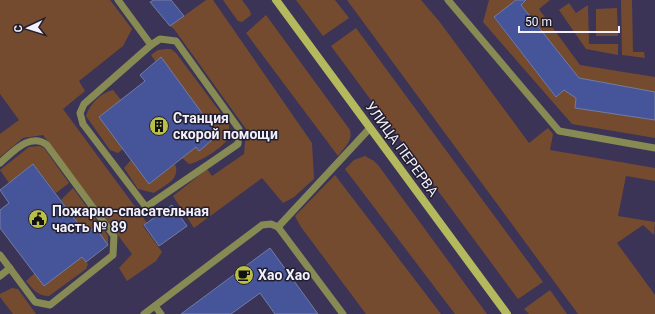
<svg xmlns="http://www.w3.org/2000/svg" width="655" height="314" font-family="Roboto,sans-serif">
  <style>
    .green { fill: #754b30 }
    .building { fill: #465599; stroke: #727da3 }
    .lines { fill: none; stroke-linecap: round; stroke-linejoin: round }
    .lane { stroke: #878b53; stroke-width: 7 }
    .secondary { stroke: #b3b95c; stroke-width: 8 }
    .labels { text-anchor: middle; stroke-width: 3; stroke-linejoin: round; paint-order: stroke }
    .poi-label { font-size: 14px; font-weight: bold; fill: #f2f0fd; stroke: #211e2e; text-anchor: start }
    .street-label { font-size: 14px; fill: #f2f0fd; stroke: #211e2e }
  </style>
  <rect width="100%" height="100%" fill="#3b3456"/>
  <g class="green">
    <polygon points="0,0 110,0 132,29 123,46 79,81 85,91 63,109 147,223 143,226 162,252 156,261 127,281 119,268 132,254 43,135 23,138 0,157 0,134 19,120 0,94"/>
    <polygon points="206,0 213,0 312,143 314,179 294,197 283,203 262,178 194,228 173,196 207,169 212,176 244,154 246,129 174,29 170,26"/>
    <polygon points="223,0 242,0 250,11 251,15 242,22 238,21"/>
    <polygon points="296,0 335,0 349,18 323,36"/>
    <polygon points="347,0 421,0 439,21 529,143 548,128 553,134 550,150 655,168 655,181 626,176 618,216 655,222 654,235 643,225 617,243 655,295 655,314 578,314"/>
    <polygon points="489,0 516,0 494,18 556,97 564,90 576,98 575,108 655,120 655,138 572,124 483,22"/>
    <polygon points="527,0 550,0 539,9 580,65 655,77 655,92 579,78 521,5"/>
    <polygon points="621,0 632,0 633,52 644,52 645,58 622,55"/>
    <polygon points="569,3 576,13 588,5 589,44 618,44 618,55 586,49 559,10"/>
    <polygon points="617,8 618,36 596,36 596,9"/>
    <path d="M266,15L350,130C353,141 344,148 338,156L246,33Z"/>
    <polygon points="356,28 543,282 518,299 331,46"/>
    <path d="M166,49H171L176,53L229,124C229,130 230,136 227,140C221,149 198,163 189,164L182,158L196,147L199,151L218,135L161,58L156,62L151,55L158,50Z"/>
    <path d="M113,90L121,100L99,117L123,149L118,153L110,150L86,116C90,104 100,93 113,90Z"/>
    <polygon points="40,146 44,148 69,183 56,193 33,164 9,183 0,170 29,147"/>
    <polygon points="365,156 374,161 378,165 487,314 455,314 345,169 354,160"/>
    <path d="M131,160L149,184L175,164C181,179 165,185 154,193L138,189L124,168Z"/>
    <polygon points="335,175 441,314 366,314 301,227 295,216"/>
    <polygon points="73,188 108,236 108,245 95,228 86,234 61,200"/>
    <path d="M82,257L88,264L86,269L49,296C37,296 33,289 26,281L35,273Z"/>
    <polygon points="12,288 18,289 36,314 13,314 0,297 0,294"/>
    <polygon points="550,290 567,314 529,314 524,309"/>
  </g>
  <g class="building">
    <polygon points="154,0 171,0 184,16 170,26 150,2"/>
    <polygon points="516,0 526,0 521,5 579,78 655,92 655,120 575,108 576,98 564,90 556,97 494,17"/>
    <polygon points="161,57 218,135 199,151 196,147 149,184 99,117 145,81 140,75"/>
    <polygon points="33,164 86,234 95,227 108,245 86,262 82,257 44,286 0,228 0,210 9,203 0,190"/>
    <polygon points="172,205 187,226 159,246 144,225"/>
    <polygon points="270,248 318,314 275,314 260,293 231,314 181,314"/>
  </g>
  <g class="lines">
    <g class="lane">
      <polyline points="118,0 151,45"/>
      <polyline points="448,0 559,131 655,148"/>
      <polygon points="160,39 176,41 239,129 238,144 146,207 83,124 80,113 84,104 151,45"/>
      <path d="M0,163C13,152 30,132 47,145L114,236L113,255L50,305L35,302L0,255"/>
      <polyline points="278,227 370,128"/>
      <polyline points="0,276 10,268"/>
      <polyline points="155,306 161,314"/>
      <polyline points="144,314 262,225 271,224 278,227 343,314"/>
    </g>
    <polyline class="secondary" points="276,0 507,314"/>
  </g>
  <defs>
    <g id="building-disc" transform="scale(1)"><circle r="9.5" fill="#bac046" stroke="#211e2e"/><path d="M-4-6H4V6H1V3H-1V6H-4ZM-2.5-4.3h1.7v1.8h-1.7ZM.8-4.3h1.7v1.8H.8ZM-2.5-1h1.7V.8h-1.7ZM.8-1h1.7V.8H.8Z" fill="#111"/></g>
    <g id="civic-disc" transform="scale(1)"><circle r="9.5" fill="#bac046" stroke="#211e2e"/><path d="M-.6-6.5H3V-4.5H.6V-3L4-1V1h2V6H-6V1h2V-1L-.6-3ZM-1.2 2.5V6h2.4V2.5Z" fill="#111"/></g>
    <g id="cafe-disc" transform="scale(1)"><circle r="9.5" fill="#bac046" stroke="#211e2e"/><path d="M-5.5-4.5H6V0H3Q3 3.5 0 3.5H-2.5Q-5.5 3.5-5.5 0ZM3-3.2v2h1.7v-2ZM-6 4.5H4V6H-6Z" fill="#111"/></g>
  </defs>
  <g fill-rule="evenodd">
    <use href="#building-disc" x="159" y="126"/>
    <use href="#civic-disc" x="38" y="219"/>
    <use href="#cafe-disc" x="244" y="275"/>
  </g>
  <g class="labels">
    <g class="poi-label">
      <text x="173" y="123">Станция<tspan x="173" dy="16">скорой помощи</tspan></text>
      <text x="52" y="216">Пожарно-спасательная<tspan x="52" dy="16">часть № 89</tspan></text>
      <text x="258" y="280">Хао Хао</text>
    </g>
    <g class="street-label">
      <text transform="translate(402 149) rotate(54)" y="5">УЛИЦА ПЕРЕРВА</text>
    </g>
  </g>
  <g transform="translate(28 28) rotate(266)" stroke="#211e2e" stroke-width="3" paint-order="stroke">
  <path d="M0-3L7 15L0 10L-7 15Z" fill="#f2f0fd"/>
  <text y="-6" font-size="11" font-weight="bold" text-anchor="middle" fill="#f2f0fd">С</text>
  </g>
  <path d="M519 26v6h100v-6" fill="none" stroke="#f2f0fd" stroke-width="2"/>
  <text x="525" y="26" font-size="12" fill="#f2f0fd" stroke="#211e2e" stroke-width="3" paint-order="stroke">50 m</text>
</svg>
